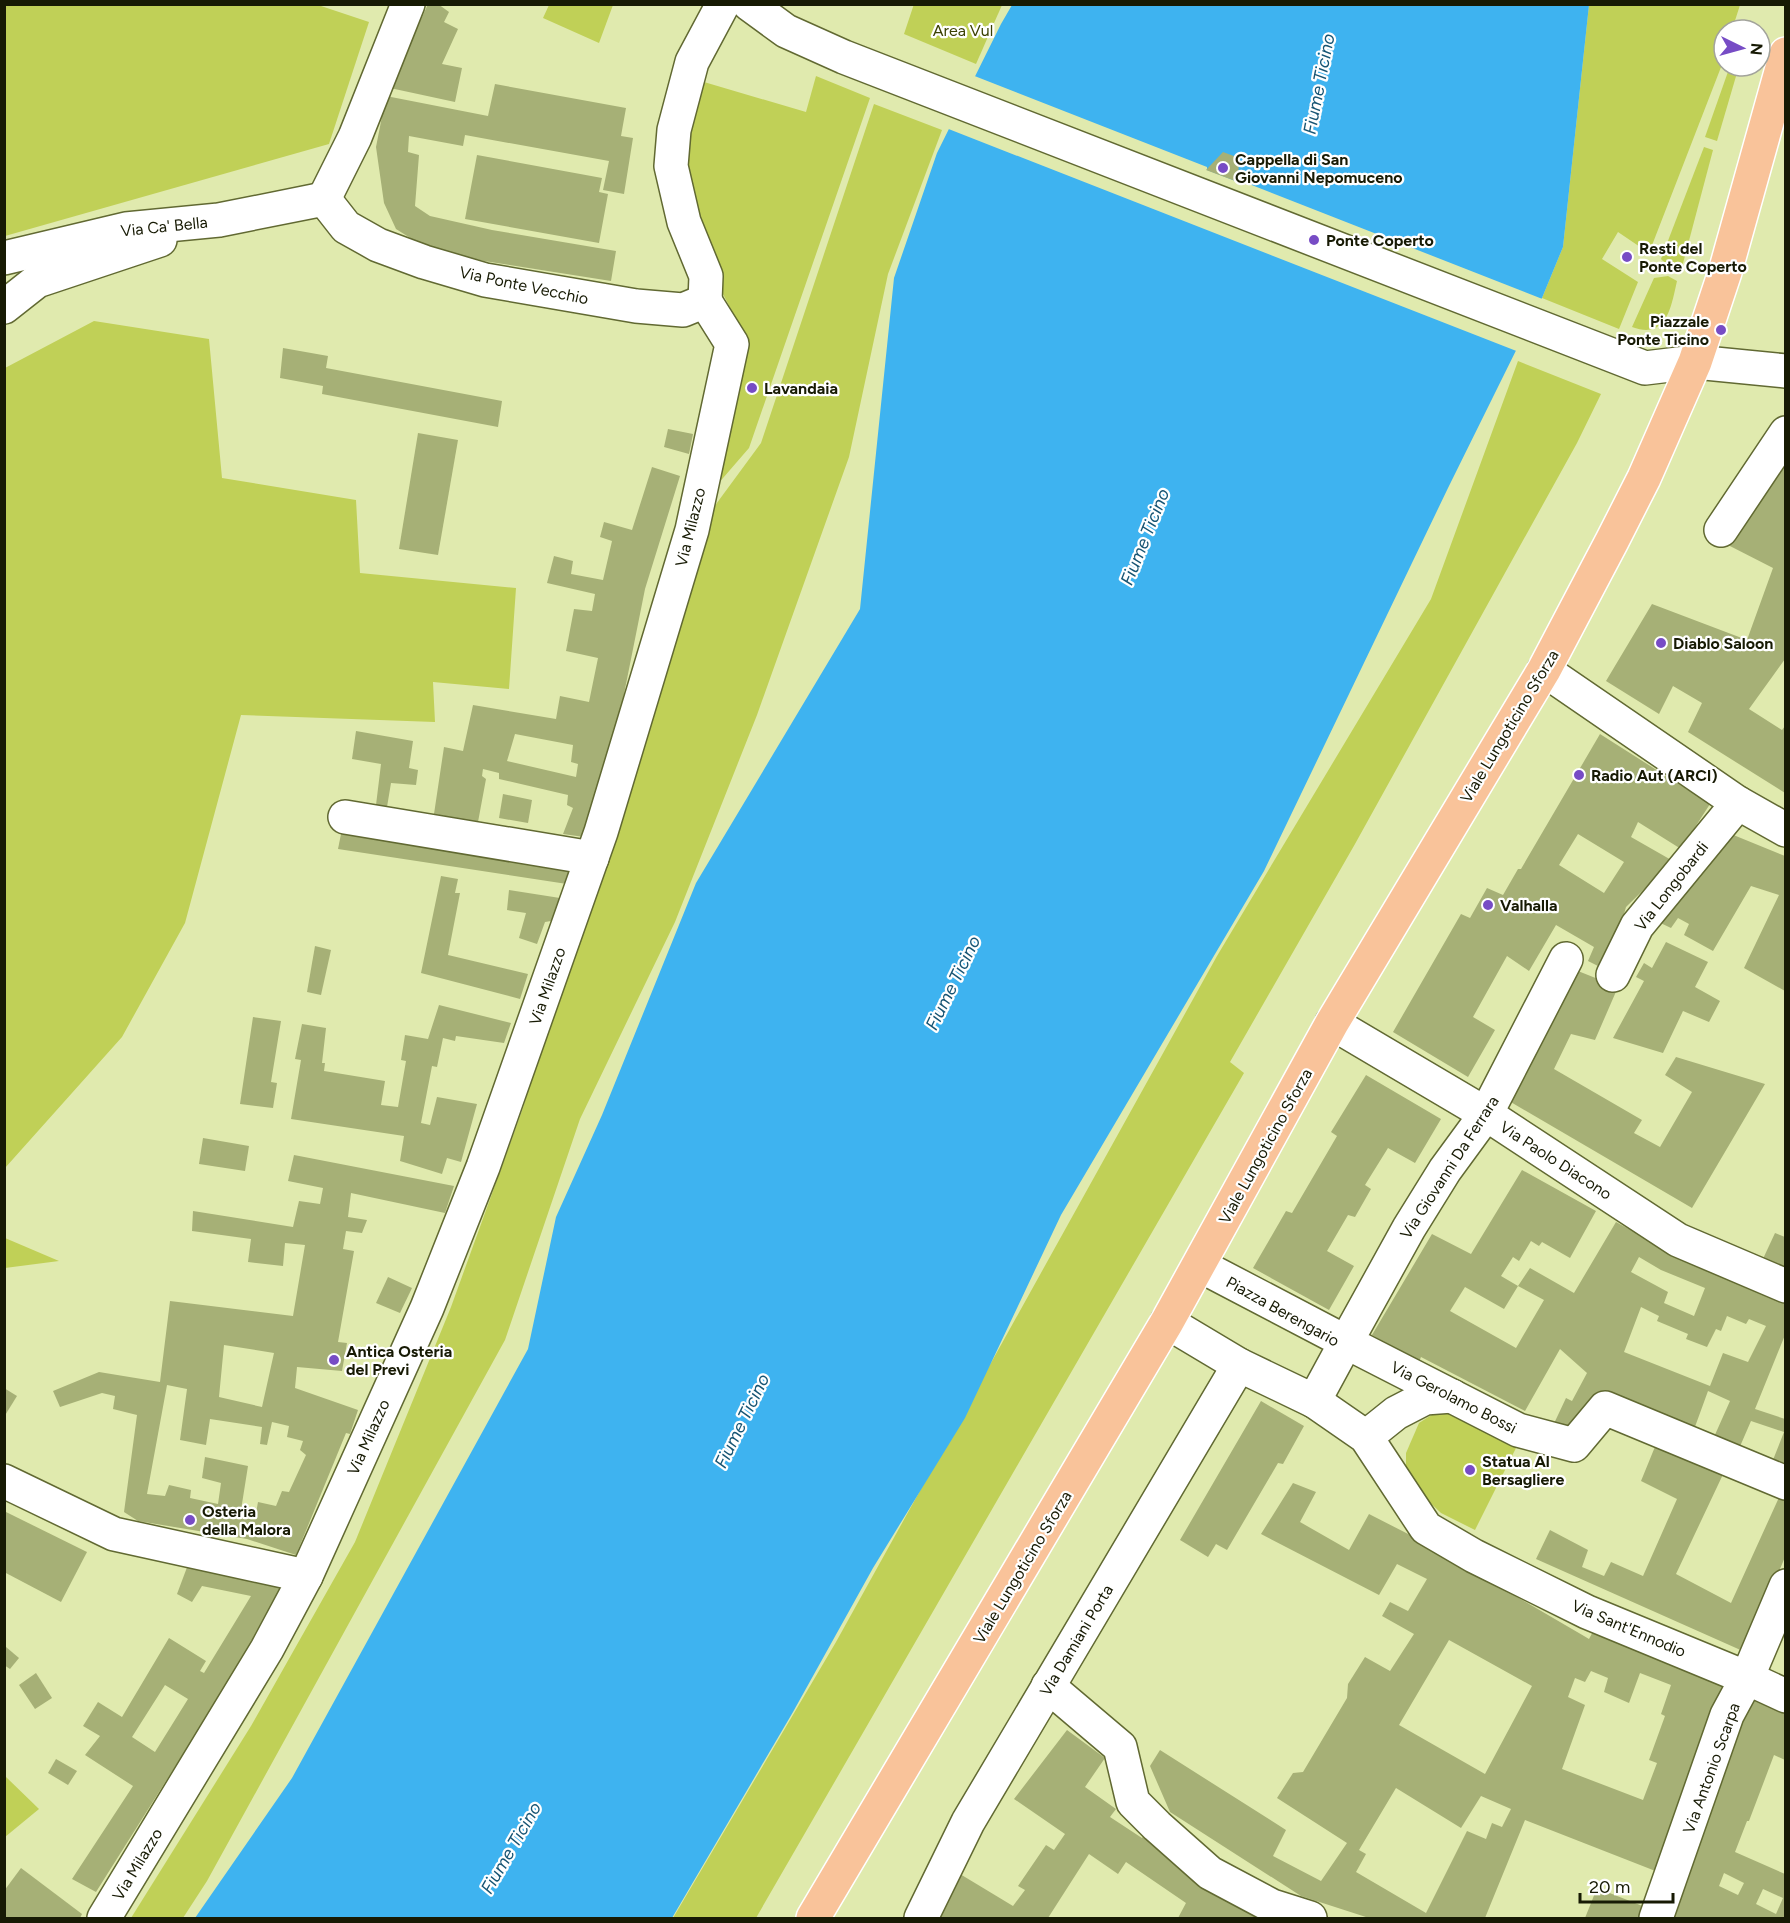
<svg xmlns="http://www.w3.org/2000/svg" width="1790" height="1923" font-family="Figtree,sans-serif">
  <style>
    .green { fill: #c0d057 }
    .water { fill: #3eb3f0 }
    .pier { fill: #e0eaae }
    .building { fill: #a6b076; fill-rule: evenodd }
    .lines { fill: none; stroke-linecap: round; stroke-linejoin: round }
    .minor-casing { stroke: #616932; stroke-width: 36 }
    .major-casing { stroke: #fff; stroke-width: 36 }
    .minor { stroke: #fff; stroke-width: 33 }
    .major { stroke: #f9c39a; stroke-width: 33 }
    .poi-dot { fill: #774cc5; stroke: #fff; stroke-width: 2 }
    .labels { text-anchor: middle; stroke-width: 4.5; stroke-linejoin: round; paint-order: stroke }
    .park-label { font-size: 16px; fill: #3b4103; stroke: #fff }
    .poi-label { font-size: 16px; font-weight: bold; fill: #171a04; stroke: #fff; text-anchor: start }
    .street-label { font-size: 16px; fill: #171a04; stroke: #fff }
    .water-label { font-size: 18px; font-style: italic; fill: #175574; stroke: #fff }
  </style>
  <rect width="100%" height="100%" fill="#e0eaae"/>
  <g class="green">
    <polygon points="914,4 1002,4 1002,5 976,64 904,34"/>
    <polygon points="318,5 369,22 329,144 5,236 5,5"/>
    <polygon points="549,5 549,4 613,5 599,43 543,18"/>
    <polygon points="1589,5 1740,5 1732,30 1724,30 1723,62 1649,253 1618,232 1602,259 1638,282 1619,329 1542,298 1563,247"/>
    <polygon points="1730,66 1739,66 1717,141 1705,137"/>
    <polygon points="816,76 870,98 749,448 704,500 737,321 710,269 677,165 685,113 704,82 806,112"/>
    <polygon points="874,104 942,130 888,274 849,457 757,715 675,922 580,1119 505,1340 207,1881 183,1918 131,1918 251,1726 355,1542 451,1307 523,1108 588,895 711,511 761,443"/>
    <polygon points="1704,147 1713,150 1681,271 1671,269 1661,259"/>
    <path d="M1668,276L1677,281C1671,307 1667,340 1632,327L1654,278Z"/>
    <polygon points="94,321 209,339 222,478 356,500 360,573 516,588 509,689 433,682 435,722 241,715 185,923 122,1037 5,1168 5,368"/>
    <polygon points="1518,361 1601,394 1577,443 1355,844 1230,1062 1244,1073 756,1918 673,1918 836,1642 1217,956 1431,599"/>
    <polygon points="4,1238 5,1238 59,1261 5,1268"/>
    <polygon points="1449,1410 1519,1442 1475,1530 1441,1513 1421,1494 1406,1470 1406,1453 1419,1423 1433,1414"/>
    <polygon points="5,1776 39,1809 5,1837 4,1837"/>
  </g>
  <polygon class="water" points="1012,5 1589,5 1563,247 1542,298 1448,488 1264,871 1061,1215 965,1418 873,1568 793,1712 672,1918 195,1918 292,1778 528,1349 556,1217 602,1115 696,883 860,609 894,278 937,153 1001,24"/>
  <polygon class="pier" points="972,75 1207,167 1207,170 1238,182 1239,180 1545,300 1519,352 946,128"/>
  <g class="building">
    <polygon points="428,4 438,4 449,12 444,22 458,29 442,64 462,68 455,102 390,88"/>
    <polygon points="495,84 626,108 621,136 633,138 624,194 603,190 609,161 465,135 463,146 409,136 408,152 419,155 415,206 430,216 492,230 616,251 611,281 484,261 423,246 396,229 384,203 376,147 386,96 488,116"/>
    <polygon points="1223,152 1239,158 1238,182 1206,170"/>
    <polygon points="477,155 602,178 599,192 608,194 599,243 465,219"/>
    <polygon points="283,348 328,356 326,368 502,401 498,427 322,394 323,386 280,378"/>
    <polygon points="668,429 693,434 689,454 664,447"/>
    <polygon points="418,433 458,440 438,555 399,549"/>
    <polygon points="1785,448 1785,659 1749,709 1782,730 1785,726 1785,793 1688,732 1702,703 1673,686 1659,714 1606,681 1652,604 1747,640 1773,568 1726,544"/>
    <path d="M652,467L680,476L645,589L606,784L584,837L563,834L573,808L567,805L568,795L499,779V773L483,769L482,776L486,779L478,822L434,814L444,747L463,751L473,705L556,719L560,696L589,702L598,658L566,651L574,609L592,611L595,594L547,583L554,556L573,561L571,574L603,580L612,541L600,537L604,522L632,530ZM515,734L573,745L571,762L578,764L576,777L507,761Z"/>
    <polygon points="356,731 413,741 409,768 418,770 416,785 391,783 387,807 376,805 381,764 352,759"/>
    <path d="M1600,734L1710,804L1681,849L1638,822L1631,837L1673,861L1626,907L1619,932L1600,967L1588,961L1594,947L1556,925L1529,971L1507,956L1473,1017L1495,1030L1468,1077L1393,1032L1461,914L1470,918L1487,888L1503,895L1518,869H1521ZM1578,834L1624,862L1604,893L1559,865Z"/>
    <polygon points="503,794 532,800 528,823 499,818"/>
    <polygon points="343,824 570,858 567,884 338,849"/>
    <polygon points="1731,834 1785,856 1785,991 1744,968 1779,895 1751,886 1713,951 1684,935 1689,924 1678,918 1671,928 1650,918"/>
    <polygon points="441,876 458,879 455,893 460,893 448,955 528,974 520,999 421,973"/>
    <polygon points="509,890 560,898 551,921 545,922 537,944 519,938 526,913 507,910"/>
    <polygon points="1666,942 1708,962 1695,987 1720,1001 1709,1022 1683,1011 1663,1053 1613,1038 1644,981 1636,977 1644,963 1652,968"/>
    <polygon points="315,946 331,950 321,995 307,992"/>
    <polygon points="1578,971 1618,987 1595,1040 1571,1034 1554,1069 1642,1120 1634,1133 1660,1147 1692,1092 1665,1075 1676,1057 1765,1084 1692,1208 1509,1101 1550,1028 1546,1027"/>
    <polygon points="439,1005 511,1023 504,1043 456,1036 455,1041 443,1038 437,1067 432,1066 421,1123 430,1125 437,1097 477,1104 461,1162 447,1158 442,1174 400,1161 404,1136 291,1119 301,1060 295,1059 302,1024 326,1028 322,1063 325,1063 324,1071 385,1081 381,1105 398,1107 406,1061 401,1060 405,1035 428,1039"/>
    <polygon points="253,1017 281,1021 271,1082 277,1083 273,1108 240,1104"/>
    <polygon points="1366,1075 1441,1119 1415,1163 1388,1148 1365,1185 1371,1189 1355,1217 1348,1215 1327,1251 1354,1266 1329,1310 1253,1268 1286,1211 1292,1213 1337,1136 1331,1132"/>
    <polygon points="203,1138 249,1146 245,1171 199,1164"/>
    <path d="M294,1155L454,1186L445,1213L351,1193L348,1217L367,1220L362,1233L346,1231L343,1249L354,1251L338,1342L347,1343L342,1371L297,1367L295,1388L358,1410L350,1434L346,1433L296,1555L247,1539L138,1521L124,1512L137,1415L113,1409L115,1396L102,1393L60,1407L53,1391L99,1372L160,1382L170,1301L293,1316L305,1245L285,1243L283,1266L248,1262L251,1239L192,1231L193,1211L293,1227L299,1201L320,1204L323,1188L288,1181ZM224,1345L274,1353L262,1407L219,1397ZM167,1385L187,1389L180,1440L206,1445L210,1419L262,1427L260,1444L267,1445L272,1422L289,1426L287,1437L303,1441L300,1450L306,1455L289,1492L282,1491L276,1506L258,1502L256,1513L241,1510L248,1466L205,1457L202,1478L221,1483L218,1504L190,1498L191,1490L169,1485L165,1496L147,1494Z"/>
    <path d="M1522,1170L1596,1211L1570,1258L1542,1242L1539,1246L1531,1241L1519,1261L1513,1257L1501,1276L1518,1286L1504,1309L1465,1287L1450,1311L1516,1348L1544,1300L1518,1286L1530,1268L1574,1293L1616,1222L1638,1234L1640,1229L1785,1299V1335L1755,1409L1785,1419V1477L1769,1470L1784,1432L1751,1421L1738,1451L1714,1437L1730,1401L1708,1391L1692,1435L1600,1398L1568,1441L1550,1432L1566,1398L1572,1401L1587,1373L1560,1349L1525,1411L1421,1357L1419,1362L1372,1335L1432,1234L1471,1254ZM1639,1257L1661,1270L1705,1288L1694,1316L1664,1303L1668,1292L1631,1272ZM1641,1307L1659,1316L1657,1321L1688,1334L1686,1339L1707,1347L1716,1329L1721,1331L1727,1316L1746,1324L1749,1319L1766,1326L1748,1362L1723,1353L1710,1386L1624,1352Z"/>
    <polygon points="1775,1233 1785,1237 1785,1273 1762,1261"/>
    <polygon points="388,1277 412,1288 400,1313 376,1303"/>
    <polygon points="4,1388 17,1396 4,1417"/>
    <polygon points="1261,1401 1304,1426 1283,1464 1278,1463 1227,1550 1216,1544 1208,1557 1180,1540"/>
    <polygon points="1661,1432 1726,1468 1676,1574 1731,1603 1781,1493 1785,1494 1785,1557 1745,1652 1536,1559 1550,1530 1588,1550 1582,1567 1604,1576 1611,1562 1643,1576 1677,1499 1641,1481"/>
    <path d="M1293,1483L1316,1492L1300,1522L1349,1550L1369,1514L1414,1537L1584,1636L1589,1639L1597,1624L1728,1681L1658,1872L1525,1820L1485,1918H1369L1301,1896L1170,1812L1150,1766L1160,1750L1286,1830L1273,1856L1321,1881L1347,1843L1277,1798L1293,1773L1303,1772L1347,1698L1348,1684L1365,1657L1390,1671L1414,1634L1382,1616L1390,1602L1408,1611L1427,1579L1397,1564L1379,1595L1261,1534ZM1449,1640L1532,1686L1485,1774L1399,1725ZM1591,1671L1608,1678L1604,1692L1629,1703L1640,1673L1671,1685L1661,1714L1665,1716L1649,1760L1657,1763L1643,1800L1562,1769L1585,1705L1568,1697L1575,1678L1585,1682ZM1396,1788L1461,1828L1481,1796L1511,1809L1502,1827L1492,1823L1486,1839L1467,1831L1426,1913L1356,1872L1366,1854L1359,1850Z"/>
    <polygon points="4,1511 87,1552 61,1602 4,1572"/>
    <path d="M189,1562L282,1587L229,1681L96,1892L72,1879L133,1786L85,1755L100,1736L83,1726L98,1702L122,1717L169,1638L206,1661L200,1671L204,1673L251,1596L202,1586L192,1602L177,1594ZM165,1685L188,1699L155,1752L132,1737Z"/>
    <polygon points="6,1647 19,1658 10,1669 4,1665"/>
    <polygon points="36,1673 52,1698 35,1709 19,1685"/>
    <path d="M1753,1689L1785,1704V1760L1774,1755L1749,1821H1747L1735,1852L1785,1874V1918H1668ZM1724,1873L1744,1883L1738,1895L1719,1886ZM1763,1889L1783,1898L1776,1914L1756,1904Z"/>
    <polygon points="1067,1730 1105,1758 1085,1787 1116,1809 1110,1817 1142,1838 1146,1832 1281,1918 1178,1918 1186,1903 1126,1862 1118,1874 1089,1854 1048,1918 938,1918 960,1874 1013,1906 1025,1890 1018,1886 1046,1845 1054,1850 1065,1834 1014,1799"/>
    <polygon points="56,1759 77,1771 68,1785 48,1773"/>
    <polygon points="21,1868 82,1914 80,1918 4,1918 4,1891"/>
    <polygon points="1597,1888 1645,1907 1640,1918 1585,1918"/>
  </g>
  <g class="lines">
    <g class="minor-casing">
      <g id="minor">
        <polyline points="749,4 786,31 844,57 1645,368 1695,362 1786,371"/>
        <polyline points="324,199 346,227 378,245 424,262 485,280 636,306 683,310 705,301"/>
        <polyline points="324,199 355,137 408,4"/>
        <polyline points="4,258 126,229 219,220 324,199"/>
        <polyline points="705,301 706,276 684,222 671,166 674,130 692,62 723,4"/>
        <polyline points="4,307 37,281 160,240"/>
        <polyline points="1721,530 1786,433"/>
        <polyline points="1544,670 1738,803 1786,830"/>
        <polyline points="345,817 592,858"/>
        <polyline points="1566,959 1486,1114 1445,1170 1409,1228 1346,1342 1518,1430 1574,1445 1605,1408 1786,1483"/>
        <polyline points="1613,975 1637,926 1738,803"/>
        <polyline points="1332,1023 1486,1114 1678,1240 1786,1286"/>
        <polyline points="1167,1322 1239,1365 1314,1401 1346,1342 1199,1265"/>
        <polyline points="1314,1401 1366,1437 1426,1528 1474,1556 1587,1612 1747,1678 1786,1696"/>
        <polyline points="1366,1437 1396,1413 1425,1398 1452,1396"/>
        <polyline points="4,1481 114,1534 306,1576"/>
        <polyline points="1048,1686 1120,1747 1133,1802 1157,1826 1210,1873 1272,1906 1310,1918"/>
        <polyline points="104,1918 267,1649 306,1576 427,1308 483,1167 601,832 692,530 732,344 705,301"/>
        <polyline points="921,1918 968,1822 1239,1365"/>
        <polyline points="1656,1918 1727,1715 1747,1678 1786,1586"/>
      </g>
    </g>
    <g class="major-casing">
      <polyline id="major" points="813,1918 1167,1322 1332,1023 1544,670 1612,541 1644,478 1695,362 1725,272 1786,54"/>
    </g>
    <use href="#minor" class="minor"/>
    <use href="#major" class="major"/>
  </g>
  <g class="poi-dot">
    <circle cx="1223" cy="168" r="6"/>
    <circle cx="1314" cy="240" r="6"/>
    <circle cx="1627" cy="257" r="6"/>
    <circle cx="1721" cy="330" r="6"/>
    <circle cx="752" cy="388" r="6"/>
    <circle cx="1661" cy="643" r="6"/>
    <circle cx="1579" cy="775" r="6"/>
    <circle cx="1488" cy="905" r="6"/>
    <circle cx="334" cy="1360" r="6"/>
    <circle cx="1470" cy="1470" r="6"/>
    <circle cx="190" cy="1520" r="6"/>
  </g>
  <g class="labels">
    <g class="park-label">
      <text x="963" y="36">Area Vul</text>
    </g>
    <g class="poi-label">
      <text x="1235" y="165">Cappella di San<tspan x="1235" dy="18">Giovanni Nepomuceno</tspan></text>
      <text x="1326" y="246">Ponte Coperto</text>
      <text x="1639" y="254">Resti del<tspan x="1639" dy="18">Ponte Coperto</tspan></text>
      <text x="1709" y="327" text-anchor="end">Piazzale<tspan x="1709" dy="18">Ponte Ticino</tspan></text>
      <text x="764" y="394">Lavandaia</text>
      <text x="1673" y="649">Diablo Saloon</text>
      <text x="1591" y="781">Radio Aut (ARCI)</text>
      <text x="1500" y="911">Valhalla</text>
      <text x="346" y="1357">Antica Osteria<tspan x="346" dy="18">del Previ</tspan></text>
      <text x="1482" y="1467">Statua Al<tspan x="1482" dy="18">Bersagliere</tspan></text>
      <text x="202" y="1517">Osteria<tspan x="202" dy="18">della Malora</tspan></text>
    </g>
    <g class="street-label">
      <text transform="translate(164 226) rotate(-6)" y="6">Via Ca' Bella</text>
      <text transform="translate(524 285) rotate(12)" y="6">Via Ponte Vecchio</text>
      <text transform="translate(690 527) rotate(-76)" y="6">Via Milazzo</text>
      <text transform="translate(1509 726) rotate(-59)" y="6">Viale Lungoticino Sforza</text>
      <text transform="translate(1671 886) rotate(-52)" y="6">Via Longobardi</text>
      <text transform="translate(547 986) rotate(-71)" y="6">Via Milazzo</text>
      <text transform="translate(1265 1146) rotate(-61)" y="6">Viale Lungoticino Sforza</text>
      <text transform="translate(1556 1160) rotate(33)" y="6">Via Paolo Diacono</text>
      <text transform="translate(1449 1167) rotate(-57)" y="6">Via Giovanni Da Ferrara</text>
      <text transform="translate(1283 1311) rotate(29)" y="6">Piazza Berengario</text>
      <text transform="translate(1454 1397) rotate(27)" y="6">Via Gerolamo Bossi</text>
      <text transform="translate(368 1437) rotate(-66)" y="6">Via Milazzo</text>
      <text transform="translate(1022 1567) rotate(-59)" y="6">Viale Lungoticino Sforza</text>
      <text transform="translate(1629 1628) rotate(23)" y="6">Via Sant'Ennodio</text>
      <text transform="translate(1076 1640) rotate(-59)" y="6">Via Damiani Porta</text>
      <text transform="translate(1711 1768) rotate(-70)" y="6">Via Antonio Scarpa</text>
      <text transform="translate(137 1864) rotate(-59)" y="6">Via Milazzo</text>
    </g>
    <g class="water-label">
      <text transform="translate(1319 84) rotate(-79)" y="6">Fiume Ticino</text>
      <text transform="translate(1145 537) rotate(-68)" y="6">Fiume Ticino</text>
      <text transform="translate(953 983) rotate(-64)" y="6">Fiume Ticino</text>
      <text transform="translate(742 1421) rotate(-64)" y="6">Fiume Ticino</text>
      <text transform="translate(511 1848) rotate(-60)" y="6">Fiume Ticino</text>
    </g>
  </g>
  <rect width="1790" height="1923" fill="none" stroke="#171a04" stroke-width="12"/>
  <g transform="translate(1742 48) rotate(95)"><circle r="28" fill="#ffffff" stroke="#a2a39b" stroke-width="1.5"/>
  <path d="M0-4.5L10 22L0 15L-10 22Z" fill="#774cc5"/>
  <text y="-9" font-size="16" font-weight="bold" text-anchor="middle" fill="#171a04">N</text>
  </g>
  <path d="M1580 1893v9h93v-9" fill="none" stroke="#171a04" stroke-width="3"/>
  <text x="1589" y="1893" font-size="18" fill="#171a04" stroke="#ffffff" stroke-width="4.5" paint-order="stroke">20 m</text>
</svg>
